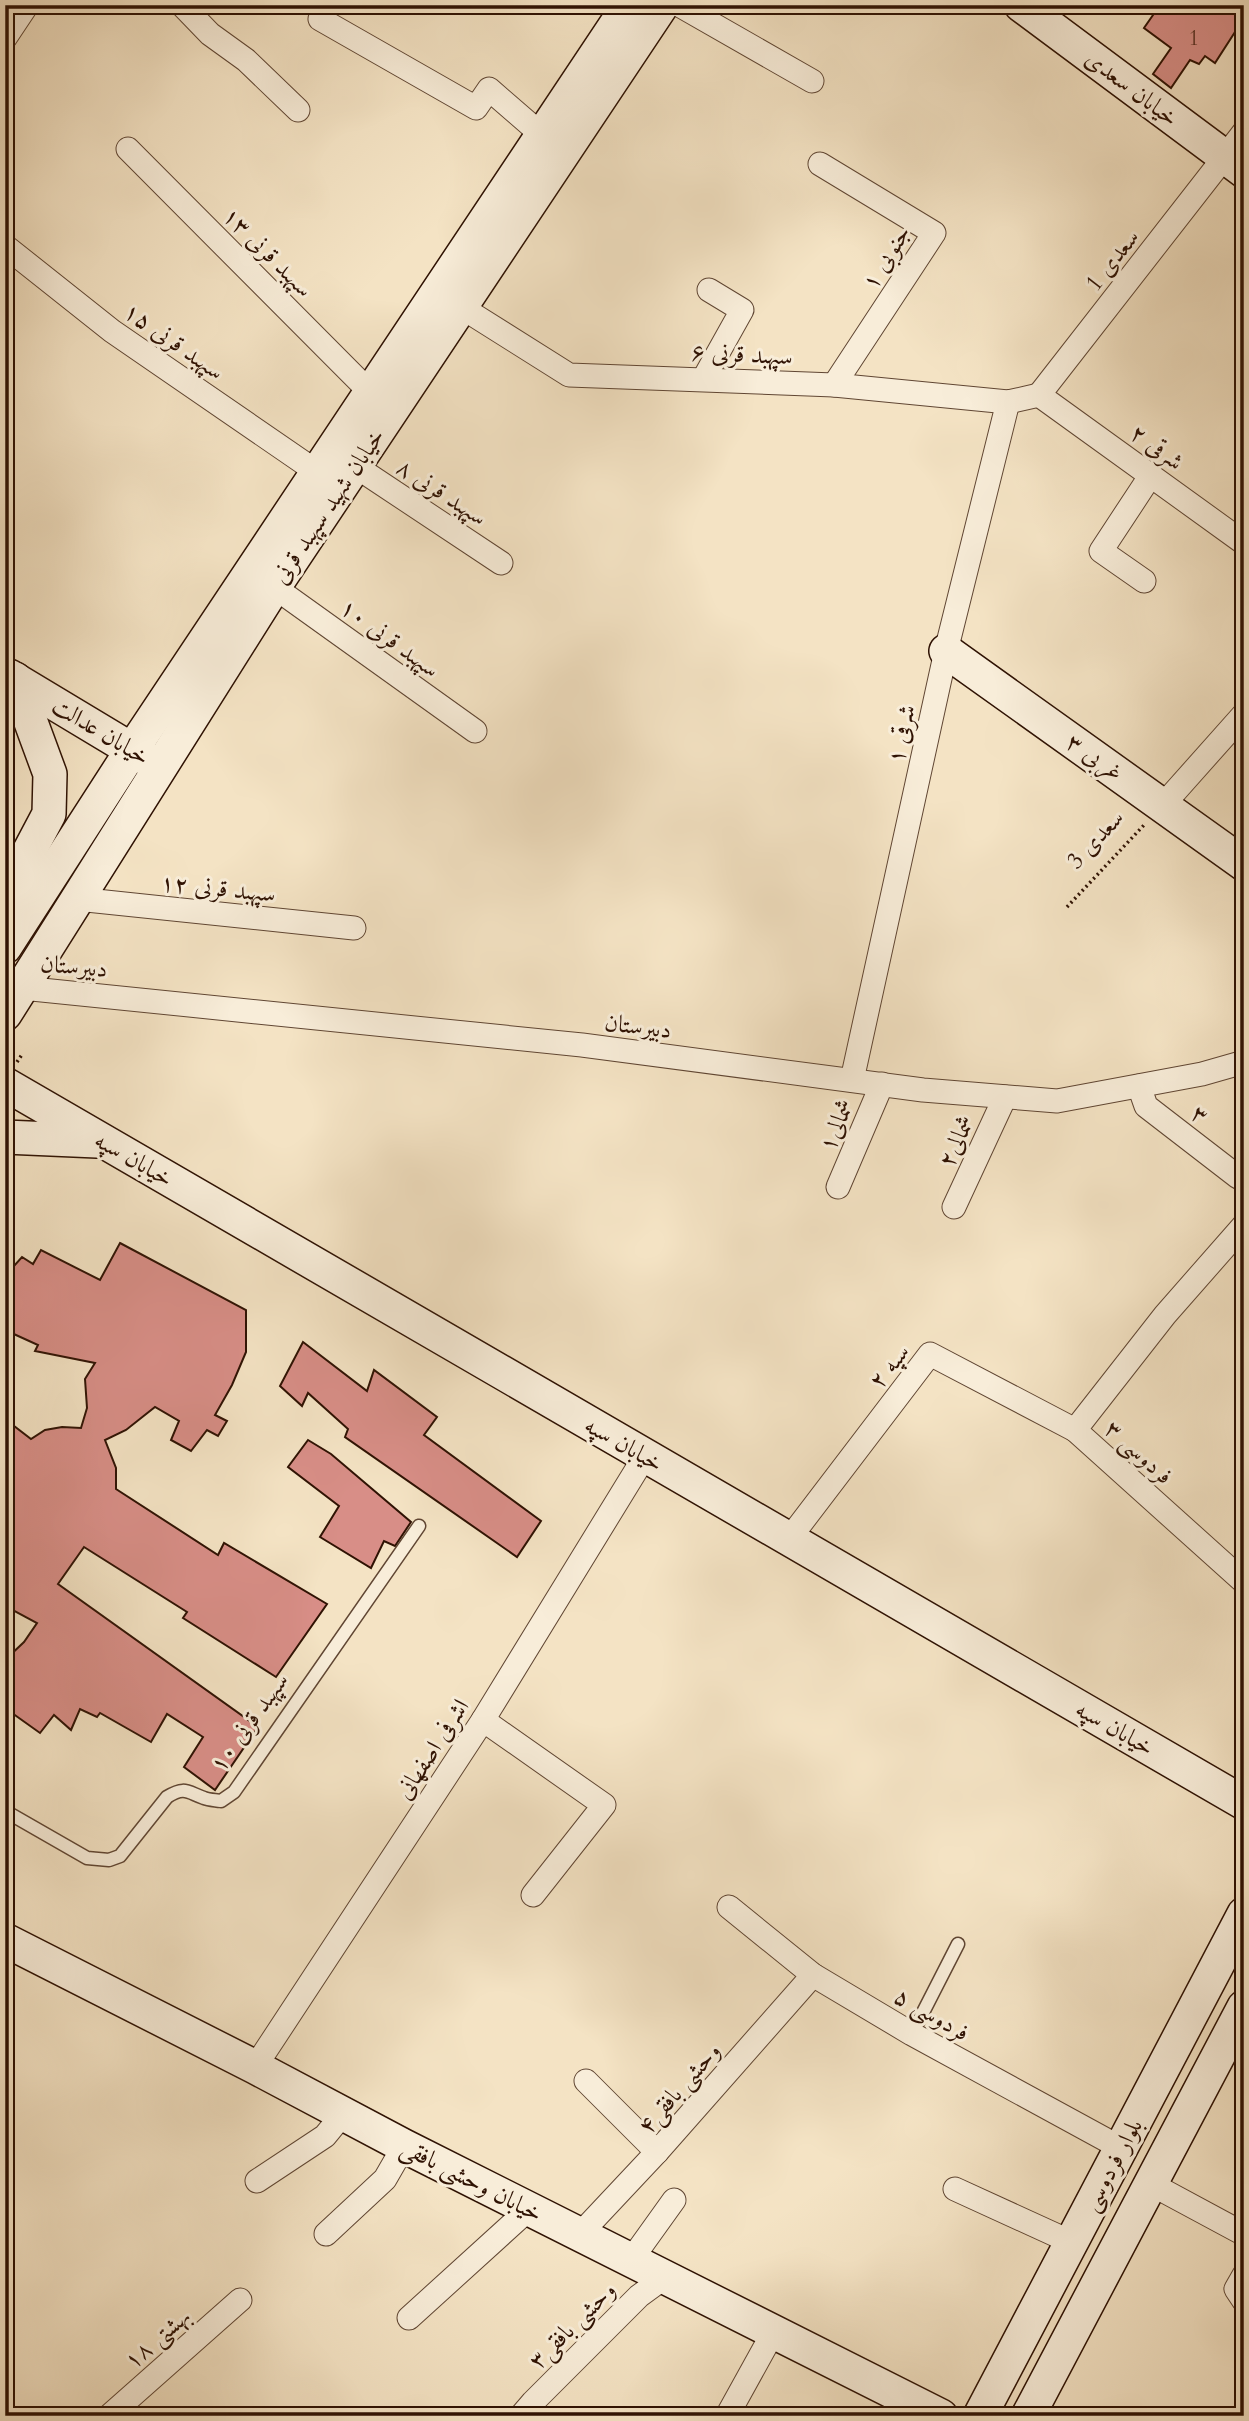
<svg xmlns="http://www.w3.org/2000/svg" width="1249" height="2421" font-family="Cardo,Amiri,serif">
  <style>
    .building { fill: #d88e87; stroke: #2f1203; stroke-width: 2 }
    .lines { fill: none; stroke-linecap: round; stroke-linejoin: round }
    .lane-casing { stroke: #604633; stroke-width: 15 }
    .street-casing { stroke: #604633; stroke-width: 25 }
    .secondary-casing { stroke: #2f1203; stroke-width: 36 }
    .path { stroke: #2f1203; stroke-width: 3.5; stroke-dasharray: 2 3.5; stroke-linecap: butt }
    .lane { stroke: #f8edd9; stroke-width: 12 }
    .street { stroke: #f8edd9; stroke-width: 23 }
    .secondary { stroke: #f8edd9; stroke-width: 33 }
    .labels { text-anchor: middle; stroke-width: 6; stroke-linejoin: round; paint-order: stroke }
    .number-label { font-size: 21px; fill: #593124 }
    .street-label { font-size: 24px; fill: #2f1203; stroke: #f8edd9 }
  </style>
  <rect width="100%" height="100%" fill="#f4e3c4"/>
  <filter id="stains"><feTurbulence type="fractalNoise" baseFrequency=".00286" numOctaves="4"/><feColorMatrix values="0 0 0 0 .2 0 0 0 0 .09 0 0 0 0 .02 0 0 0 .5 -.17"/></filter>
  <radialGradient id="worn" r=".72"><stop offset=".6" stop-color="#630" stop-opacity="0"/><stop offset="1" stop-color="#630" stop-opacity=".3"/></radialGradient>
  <g class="building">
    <polygon points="1160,5 1244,5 1244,18 1215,63 1205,56 1199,64 1190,60 1171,88 1153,74 1171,48 1144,28"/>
    <polygon points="120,1243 246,1310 246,1352 232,1385 215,1415 227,1421 218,1436 207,1430 191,1451 171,1440 179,1421 155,1407 126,1430 105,1440 116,1468 116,1489 218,1555 224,1543 327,1604 276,1677 183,1618 187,1612 84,1547 58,1584 258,1727 215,1790 184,1767 203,1737 167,1714 151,1742 100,1713 97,1717 80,1709 71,1730 54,1715 40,1733 5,1708 5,1660 24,1642 37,1623 5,1606 5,1419 31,1439 45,1430 62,1427 81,1428 87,1408 85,1379 95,1363 35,1351 38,1345 5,1330 5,1312 11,1302 5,1297 5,1276 22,1257 33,1264 41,1250 100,1280"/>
    <polygon points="303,1342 367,1391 374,1370 437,1417 424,1435 541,1521 517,1557 345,1437 348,1429 308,1393 302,1406 280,1386"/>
    <polygon points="308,1440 331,1454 411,1522 395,1546 384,1541 371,1568 320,1537 339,1506 288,1467"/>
  </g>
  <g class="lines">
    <g class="lane-casing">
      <g id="lane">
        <path d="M5,1811L87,1858L109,1860L120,1856L167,1797C185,1786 187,1792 204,1798C209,1800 216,1800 221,1801L234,1792L419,1526"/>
        <polyline points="912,2034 958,1944"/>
      </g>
    </g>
    <g class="street-casing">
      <g id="street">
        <polyline points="182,5 210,34 246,60 298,110"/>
        <polyline points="679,5 812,81"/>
        <polyline points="320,19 476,108 489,89 542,135"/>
        <polyline points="5,38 27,5"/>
        <polyline points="128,149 362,384 372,390"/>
        <polyline points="820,164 934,233 834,385"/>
        <polyline points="5,246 112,331 317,472"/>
        <polyline points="461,307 569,375 834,385 1008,402 1039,395"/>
        <polyline points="704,378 742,310 709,290"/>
        <polyline points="1039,395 1244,132"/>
        <polyline points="1039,395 1244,543"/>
        <polyline points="355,466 501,563"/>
        <polyline points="1144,581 1101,551 1151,475"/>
        <polyline points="274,587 475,731"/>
        <polyline points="1163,805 1244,714"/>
        <polyline points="77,899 354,928"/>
        <polyline points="22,988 582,1045 923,1090 1057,1101 1202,1074 1244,1062"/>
        <polyline points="852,1080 946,651 1008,402"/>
        <polyline points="1139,1086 1146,1106 1238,1177"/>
        <polyline points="838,1187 882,1084"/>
        <polyline points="954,1207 1005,1097"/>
        <polyline points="1244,1225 1165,1315 1075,1430 1244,1582"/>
        <polyline points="789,1539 930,1354 1075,1430"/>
        <polyline points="483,1720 604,1805 533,1895"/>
        <polyline points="729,1907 813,1975 912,2034 1121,2148"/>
        <polyline points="255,2067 483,1720 645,1456"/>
        <polyline points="586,2081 657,2152"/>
        <polyline points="257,2181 325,2136 343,2114"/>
        <polyline points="1151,2184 1244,2234"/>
        <polyline points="955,2189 1071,2242"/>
        <polyline points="326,2234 385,2179 404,2146"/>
        <polyline points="580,2234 657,2152 813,1975"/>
        <polyline points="631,2260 674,2200"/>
        <polyline points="1244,2275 1236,2289 1244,2301"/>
        <polyline points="409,2318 529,2209"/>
        <polyline points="109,2416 240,2300"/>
        <polyline points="521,2416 533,2402 639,2296 665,2277"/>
        <polyline points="727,2416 774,2331"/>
      </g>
    </g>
    <g class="secondary-casing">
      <g id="secondary">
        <polyline points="1021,5 1244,171"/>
        <polyline points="946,651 1244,864"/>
        <polyline points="9,676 152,762"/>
        <polyline points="5,889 21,867 49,814 50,774 15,679"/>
        <polyline points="5,947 132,750 629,5"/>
        <polyline points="5,1014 274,587 662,5"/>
        <polyline points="5,1084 1244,1803"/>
        <polyline points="5,1137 97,1141"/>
        <polyline points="5,1940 255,2067 404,2146 941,2416"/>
        <polyline points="980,2416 1244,1914"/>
        <polyline points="1028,2416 1244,2007"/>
      </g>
    </g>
    <g class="path">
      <polyline points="1067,907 1145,824"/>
      <polyline points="17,1062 23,1053"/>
    </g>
    <use href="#lane" class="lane"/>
    <use href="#street" class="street"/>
    <use href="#secondary" class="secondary"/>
  </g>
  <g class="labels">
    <g class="number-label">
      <text x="1194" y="45">1</text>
    </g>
    <g class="street-label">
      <text transform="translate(1132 88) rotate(37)" y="8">خیابان سعدی</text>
      <text transform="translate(268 252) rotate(45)" y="8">سپهبد قرنی ۱۳</text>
      <text transform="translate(886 257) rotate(-58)" y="8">۱ جنوبی</text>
      <text transform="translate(1112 260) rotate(-52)" y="8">سعدی 1</text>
      <text transform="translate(174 341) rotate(35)" y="8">سپهبد قرنی ۱۵</text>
      <text transform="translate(742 354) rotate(3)" y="8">سپهبد قرنی ۶</text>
      <text transform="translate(1157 447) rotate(36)" y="8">شرقی ۲</text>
      <text transform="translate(442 492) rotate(33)" y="8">سپهبد قرنی ۸</text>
      <text transform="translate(328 506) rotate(-56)" y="8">خیابان شهید سپهبد قرنی</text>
      <text transform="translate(390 638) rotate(36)" y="8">سپهبد قرنی ۱۰</text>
      <text transform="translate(101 731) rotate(31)" y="8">خیابان عدالت</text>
      <text transform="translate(901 734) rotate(-78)" y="8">شرقی ۱</text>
      <text transform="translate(1095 757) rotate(35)" y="8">۳ غربی</text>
      <text transform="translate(1095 839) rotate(-47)" y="8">سعدی 3</text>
      <text transform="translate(218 888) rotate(6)" y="8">سپهبد قرنی ۱۲</text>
      <text transform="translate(74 966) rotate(5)" y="8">دبیرستان</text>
      <text transform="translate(638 1026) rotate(7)" y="8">دبیرستان</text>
      <text transform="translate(1200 1114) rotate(38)" y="8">۳</text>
      <text transform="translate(836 1125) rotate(-67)" y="8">شمالی۱</text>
      <text transform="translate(956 1141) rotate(-65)" y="8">شمالی۲</text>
      <text transform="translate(134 1159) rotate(30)" y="8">خیابان سپه</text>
      <text transform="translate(889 1366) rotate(-51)" y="8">سپه ۲</text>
      <text transform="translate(624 1444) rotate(30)" y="8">خیابان سپه</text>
      <text transform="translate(1139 1452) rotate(42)" y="8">فردوسی ۳</text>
      <text transform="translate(249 1722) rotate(-54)" y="8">سپهبد قرنی ۱۰</text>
      <text transform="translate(1115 1728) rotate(30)" y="8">خیابان سپه</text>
      <text transform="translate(432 1749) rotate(-57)" y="8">اشرفی اصفهانی</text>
      <text transform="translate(932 2014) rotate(30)" y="8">فردوسی ۵</text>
      <text transform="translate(679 2088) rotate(-49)" y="8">وحشی بافقی۴</text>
      <text transform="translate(1112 2165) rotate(-62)" y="8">بلوار فردوسی</text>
      <text transform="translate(472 2180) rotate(27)" y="8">خیابان وحشی بافقی</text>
      <text transform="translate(572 2325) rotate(-45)" y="8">وحشی بافقی۳</text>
      <text transform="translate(157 2338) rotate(-41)" y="8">بهشتی ۱۸</text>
    </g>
  </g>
  <rect width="1249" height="2421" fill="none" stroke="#f4e3c4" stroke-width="28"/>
  <rect x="7" y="7" width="1235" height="2407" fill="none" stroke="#2f1203" stroke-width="3.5"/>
  <rect x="14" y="14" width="1221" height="2393" fill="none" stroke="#2f1203" stroke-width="2"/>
  <rect width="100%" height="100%" filter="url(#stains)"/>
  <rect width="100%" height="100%" fill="url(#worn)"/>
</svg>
